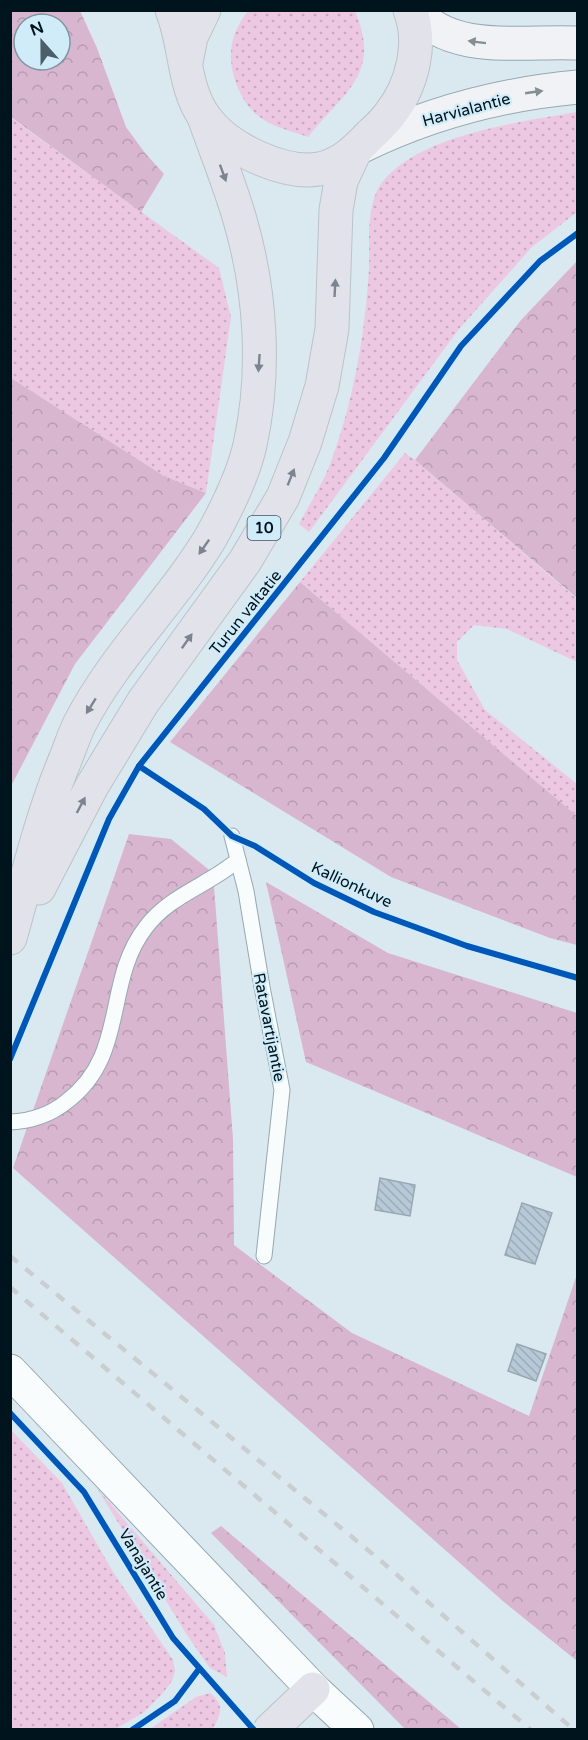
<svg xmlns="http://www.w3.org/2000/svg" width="588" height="1740" font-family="'Varela Round',sans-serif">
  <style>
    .grass { fill: url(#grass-dots) }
    .forest { fill: url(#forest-crowns); fill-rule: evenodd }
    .building { fill: url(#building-back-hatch); stroke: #98a7b2; stroke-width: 1.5 }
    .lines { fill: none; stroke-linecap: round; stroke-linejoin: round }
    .service-casing { stroke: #95a9b2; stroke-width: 17 }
    .tertiary-casing { stroke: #95a9b2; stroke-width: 35 }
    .secondary-casing { stroke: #95a9b2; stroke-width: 35 }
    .trunk-casing { stroke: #bac4c8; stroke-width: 35 }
    .service { stroke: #f9fcfd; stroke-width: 15 }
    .tertiary { stroke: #f9fcfd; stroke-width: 33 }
    .secondary { stroke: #f0f2f5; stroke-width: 33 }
    .trunk { stroke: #e2e2ea; stroke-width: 33 }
    .rail { stroke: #caced1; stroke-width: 4.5; stroke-dasharray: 10 10; stroke-linecap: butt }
    .cycleway-casing { stroke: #d1ecf9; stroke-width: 10 }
    .cycleway { stroke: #0057b8; stroke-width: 6 }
    .oneway { fill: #848e94 }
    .oneway2 { fill: #7c858e }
    .labels { text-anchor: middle; stroke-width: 4.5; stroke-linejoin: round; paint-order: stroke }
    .shield { fill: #d1ecf9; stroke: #3f555f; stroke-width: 1.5 }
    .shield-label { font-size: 15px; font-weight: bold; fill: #00141d }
    .street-label { font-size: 16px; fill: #00141d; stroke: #d1ecf9 }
  </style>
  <defs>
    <pattern id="grass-dots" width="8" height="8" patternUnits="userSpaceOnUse" patternTransform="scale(1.5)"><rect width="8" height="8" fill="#edc8e2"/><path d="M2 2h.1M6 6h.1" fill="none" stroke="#c9abc1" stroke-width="1.8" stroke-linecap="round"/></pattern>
    <pattern id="forest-crowns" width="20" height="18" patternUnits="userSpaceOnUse" patternTransform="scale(1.5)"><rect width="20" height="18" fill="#d9b6cf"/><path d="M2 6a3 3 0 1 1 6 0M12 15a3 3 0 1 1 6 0" fill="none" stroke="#b89cb1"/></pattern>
    <pattern id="building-back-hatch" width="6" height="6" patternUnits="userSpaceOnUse" patternTransform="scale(1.5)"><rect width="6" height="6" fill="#b7c9d7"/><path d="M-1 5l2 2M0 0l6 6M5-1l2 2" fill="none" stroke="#9cacb8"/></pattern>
  </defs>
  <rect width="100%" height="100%" fill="#dae8f0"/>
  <g class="grass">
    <path d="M248,11H355C382,75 344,91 308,137C291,131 272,127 257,115C239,100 227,67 232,44C234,32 241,20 248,11Z"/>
    <path d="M577,112V212L532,247L459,329L309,532L299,524C309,505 321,487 329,467C353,404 365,336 369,268C370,241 365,202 384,180C423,134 520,122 577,112Z"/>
    <polygon points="10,117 219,268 231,317 206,493 164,476 11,378"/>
    <polygon points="405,453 415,460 577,599 577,662 507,629 474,625 457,642 457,660 485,710 577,784 577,816 300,582"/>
    <polygon points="11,1430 62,1483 113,1572 173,1660 175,1671 172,1681 162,1694 144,1712 116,1729 11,1729"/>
    <polygon points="97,1488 214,1625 225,1653 227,1677 210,1668 187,1635"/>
    <path d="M210,1693C225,1705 221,1713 213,1729H150L196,1697Z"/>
  </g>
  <g class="forest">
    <path d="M11,10H80L81,13L97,48L126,127L145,153L164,174L141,212L11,117ZM24,24H60V60H24Z"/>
    <polygon points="577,261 577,598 415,460 521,320"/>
    <polygon points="11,378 164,476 206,493 75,664 11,786"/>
    <polygon points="300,582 577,816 577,945 550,938 391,877 170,742"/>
    <polygon points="129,834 171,839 213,873 233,1139 234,1245 352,1333 529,1416 577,1274 577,1661 504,1602 13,1168"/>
    <polygon points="266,882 388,953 577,1013 577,1177 306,1062"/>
    <polygon points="221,1526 461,1729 405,1729 211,1533"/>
  </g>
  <g class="building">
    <polygon points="380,1178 415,1185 410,1216 375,1210"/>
    <polygon points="522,1203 552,1213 535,1264 505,1255"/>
    <polygon points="517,1344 546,1354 536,1381 508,1371"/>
  </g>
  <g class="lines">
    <g class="service-casing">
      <g id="service">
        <polyline points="232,836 246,891 262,987 282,1090 264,1256"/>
        <path d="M10,1122C31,1121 50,1115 66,1102C129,1055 103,982 146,927C170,895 209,885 238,860"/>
      </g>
    </g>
    <g class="tertiary-casing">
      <polyline id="tertiary" points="10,1371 313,1689 357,1730"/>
    </g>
    <g class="secondary-casing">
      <g id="secondary">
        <path d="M415,10C450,56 527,40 578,43"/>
        <path d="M360,147C429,113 501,94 578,87"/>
      </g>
    </g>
    <g class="trunk-casing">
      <g id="trunk">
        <path d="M172,10C186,44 183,90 206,119C227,148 283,175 319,169C341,165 357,149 371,134C378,128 385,121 390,114C412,86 423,44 410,10"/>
        <polyline points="186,62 191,37 204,10"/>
        <polyline points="39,888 92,786 143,702 245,561 283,497 305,442 322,386 332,329 336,210 341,181 354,153"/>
        <path d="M10,938C27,878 41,818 65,760C70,748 74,735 80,723C115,655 172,602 211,537C226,510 243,475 250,445C266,372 261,292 240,220C230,185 216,151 204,117"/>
        <polyline points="270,1730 313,1689"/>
      </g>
    </g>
    <use href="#service" class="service"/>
    <use href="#tertiary" class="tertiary"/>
    <use href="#secondary" class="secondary"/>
    <use href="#trunk" class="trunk"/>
    <g class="rail">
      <polyline points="10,1256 380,1560 574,1730"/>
      <polyline points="10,1287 531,1730"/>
    </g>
    <g class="cycleway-casing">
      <g id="cycleway">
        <polyline points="139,766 204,809 232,836 255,846 314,883 374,912 467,946 578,978"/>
        <polyline points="10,1059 109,819 139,766 384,458 461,346 540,261 578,233"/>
        <polyline points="10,1413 84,1492 173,1638 254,1730"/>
        <polyline points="132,1730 175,1701 199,1669"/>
      </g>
    </g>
    <use href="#cycleway" class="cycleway"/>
  </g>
  <defs><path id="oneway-solid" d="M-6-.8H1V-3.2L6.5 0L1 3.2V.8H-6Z" transform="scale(1.5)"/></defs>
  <g class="oneway">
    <use href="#oneway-solid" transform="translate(477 42) rotate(-173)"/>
    <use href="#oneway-solid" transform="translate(534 92) rotate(-8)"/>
  </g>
  <g class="oneway2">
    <use href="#oneway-solid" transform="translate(223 173) rotate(70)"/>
    <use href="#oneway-solid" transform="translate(335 288) rotate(-87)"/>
    <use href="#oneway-solid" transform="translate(259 363) rotate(94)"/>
    <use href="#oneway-solid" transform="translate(291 477) rotate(-68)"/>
    <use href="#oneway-solid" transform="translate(204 547) rotate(125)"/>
    <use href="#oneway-solid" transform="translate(187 641) rotate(-55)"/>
    <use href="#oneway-solid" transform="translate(91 706) rotate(122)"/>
    <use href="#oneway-solid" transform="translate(81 805) rotate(-62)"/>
  </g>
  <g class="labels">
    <rect class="shield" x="247.5" y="516" width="33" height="24" rx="4.5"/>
    <g class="shield-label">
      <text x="264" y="533">10</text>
    </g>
    <g class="street-label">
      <text transform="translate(466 109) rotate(-15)" y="6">Harvialantie</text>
      <text transform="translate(245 612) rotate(-51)" y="6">Turun valtatie</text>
      <text transform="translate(352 884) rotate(25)" y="6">Kallionkuve</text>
      <text transform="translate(270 1027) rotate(79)" y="6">Ratavartijantie</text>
      <text transform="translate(144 1564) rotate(59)" y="6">Vanajantie</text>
    </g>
  </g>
  <rect width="588" height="1740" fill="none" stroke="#00141d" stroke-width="24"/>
  <g transform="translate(42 42) rotate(339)"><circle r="28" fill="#d1ecf9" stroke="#7d96a1" stroke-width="1.5"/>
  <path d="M0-4.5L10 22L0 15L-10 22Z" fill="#4c5e67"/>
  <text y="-9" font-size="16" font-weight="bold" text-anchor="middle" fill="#00141d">N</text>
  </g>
</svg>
